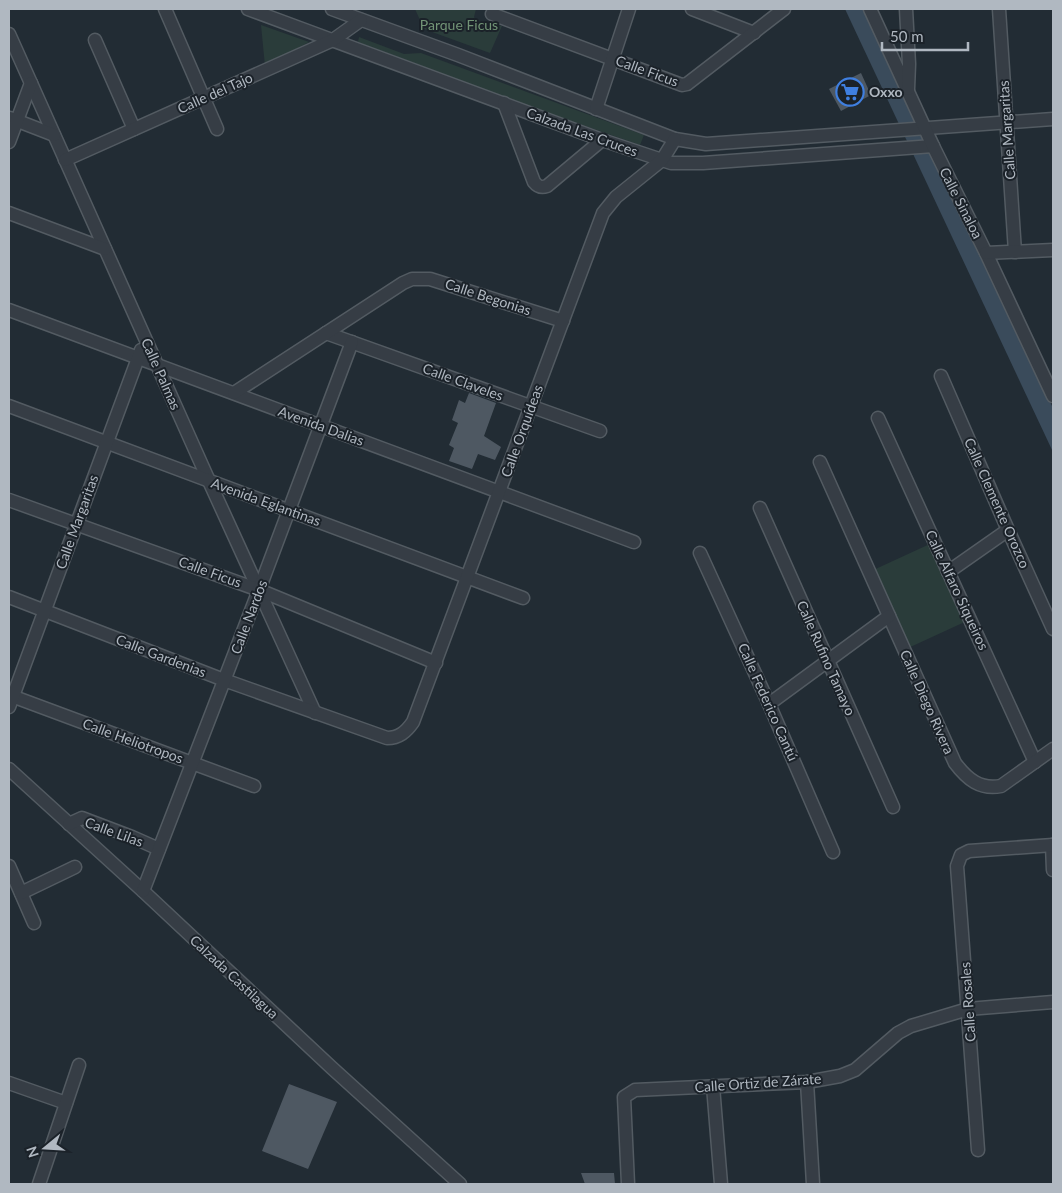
<svg xmlns="http://www.w3.org/2000/svg" width="1062" height="1193" font-family="Lato,sans-serif">
  <style>
    .green { fill: #2a3c3a }
    .water { fill: #3a4b5b }
    .building { fill: #4e5862 }
    .lines { fill: none; stroke-linecap: round; stroke-linejoin: round }
    .minor-casing { stroke: #535b62; stroke-width: 15 }
    .minor { stroke: #363d45; stroke-width: 12 }
    .labels { text-anchor: middle; stroke-width: 4; stroke-linejoin: round; paint-order: stroke }
    .park-label { font-size: 14px; fill: #729476; stroke: #1b2229 }
    .street-label { font-size: 14px; fill: #b0b8c1; stroke: #1b2229 }
    .poi-label { font-size: 14px; font-weight: bold; fill: #b0b8c1; stroke: #1b2229; text-anchor: start }
  </style>
  <rect width="100%" height="100%" fill="#222c34"/>
  <g class="green">
    <path d="M415,9H476L474,17C485,40 488,25 502,26L490,53L424,29Z"/>
    <polygon points="261,25 309,42 265,66"/>
    <polygon points="359,37 404,54 421,53 644,135 640,145 539,110 358,42"/>
    <polygon points="932,543 969,620 906,649 869,572"/>
  </g>
  <polygon class="water" points="845,9 864,9 1053,408 1053,452"/>
  <g class="building">
    <polygon points="861,73 871,95 841,111 829,89"/>
    <polygon points="469,393 496,403 484,436 501,447 495,460 478,454 472,469 449,461 454,448 449,445 458,423 452,420 459,400 465,403"/>
    <polygon points="289,1084 337,1102 308,1169 262,1151"/>
    <polygon points="581,1173 614,1173 615,1184 585,1184"/>
  </g>
  <g class="lines">
    <g class="minor-casing">
      <g id="minor">
        <polyline points="165,9 217,129"/>
        <polyline points="248,9 602,140 671,163 703,163 933,146"/>
        <polyline points="332,9 458,55 675,139 706,144 1053,119"/>
        <polyline points="692,9 754,33"/>
        <polyline points="870,9 933,146 986,253 1053,396"/>
        <polyline points="906,9 909,64 908,89"/>
        <polyline points="999,9 1015,252"/>
        <polyline points="492,14 682,85 687,84 784,9"/>
        <polyline points="9,34 209,481 315,713"/>
        <polyline points="95,40 134,129"/>
        <path d="M504,103L534,182C538,187 541,188 547,186L602,140"/>
        <polyline points="596,109 629,9"/>
        <polyline points="10,118 54,135"/>
        <polyline points="9,142 31,83"/>
        <polyline points="65,160 333,40 361,20"/>
        <polyline points="9,213 105,249"/>
        <polyline points="986,253 1053,250"/>
        <polyline points="9,310 634,542"/>
        <polyline points="326,333 600,431"/>
        <polyline points="941,376 1008,530 1053,629"/>
        <polyline points="234,393 403,283 412,279 430,279 563,321"/>
        <polyline points="9,406 523,598"/>
        <polyline points="878,418 1035,762"/>
        <path d="M820,462L955,763C967,779 980,790 1001,786L1053,749"/>
        <polyline points="9,500 259,590 436,663"/>
        <polyline points="760,508 893,807"/>
        <polyline points="700,553 769,704 833,852"/>
        <polyline points="948,572 1008,530"/>
        <path d="M9,597L224,680L387,738C399,738 406,732 413,722L603,213L616,197L662,160L675,139"/>
        <polyline points="9,695 254,786"/>
        <polyline points="769,704 889,616"/>
        <polyline points="9,707 141,350"/>
        <polyline points="9,769 143,891 332,1068 460,1184"/>
        <polyline points="69,824 82,818 132,837 159,849"/>
        <polyline points="1052,845 1053,870"/>
        <polyline points="9,866 34,923"/>
        <polyline points="143,891 259,590 352,342"/>
        <polyline points="21,893 75,867"/>
        <polyline points="807,1082 813,1184"/>
        <polyline points="9,1083 66,1103"/>
        <polyline points="713,1086 721,1184"/>
        <polyline points="978,1150 957,866 961,855 969,851 1053,845"/>
        <polyline points="39,1184 79,1065"/>
        <polyline points="628,1184 624,1097 635,1090 807,1082 840,1076 855,1070 898,1033 911,1026 968,1009 1053,1002"/>
      </g>
    </g>
    <use href="#minor" class="minor"/>
  </g>
  <defs>
    <g id="supermarket-ring" transform="scale(1.4375)"><circle r="9.5" fill="#1b2229" stroke="#3f7fe0" stroke-width="1.5"/><path d="M-6-5.5h2.5l.6 2H6L4.5 2H-2.5L-4.4-4H-6ZM-1.5 3.2a1.3 1.3 0 1 0 .1 0ZM3 3.2a1.3 1.3 0 1 0 .1 0Z" fill="#3f7fe0"/></g>
  </defs>
  <g fill-rule="evenodd">
    <use href="#supermarket-ring" x="850" y="92"/>
  </g>
  <g class="labels">
    <g class="park-label">
      <text x="459" y="30">Parque Ficus</text>
    </g>
    <g class="street-label">
      <text transform="translate(647 71) rotate(20)" y="5">Calle Ficus</text>
      <text transform="translate(215 93) rotate(-24)" y="5">Calle del Tajo</text>
      <text transform="translate(1007 130) rotate(-94)" y="5">Calle Margaritas</text>
      <text transform="translate(582 132) rotate(20)" y="5">Calzada Las Cruces</text>
      <text transform="translate(961 203) rotate(63)" y="5">Calle Sinaloa</text>
      <text transform="translate(488 297) rotate(18)" y="5">Calle Begonias</text>
      <text transform="translate(161 374) rotate(66)" y="5">Calle Palmas</text>
      <text transform="translate(463 382) rotate(20)" y="5">Calle Claveles</text>
      <text transform="translate(321 426) rotate(20)" y="5">Avenida Dalias</text>
      <text transform="translate(522 431) rotate(-70)" y="5">Calle Orquídeas</text>
      <text transform="translate(266 502) rotate(20)" y="5">Avenida Eglantinas</text>
      <text transform="translate(997 503) rotate(66)" y="5">Calle Clemente Orozco</text>
      <text transform="translate(77 522) rotate(-70)" y="5">Calle Margaritas</text>
      <text transform="translate(210 572) rotate(20)" y="5">Calle Ficus</text>
      <text transform="translate(957 590) rotate(65)" y="5">Calle Alfaro Siqueiros</text>
      <text transform="translate(249 617) rotate(-69)" y="5">Calle Nardos</text>
      <text transform="translate(161 656) rotate(21)" y="5">Calle Gardenias</text>
      <text transform="translate(826 658) rotate(66)" y="5">Calle Rufino Tamayo</text>
      <text transform="translate(768 702) rotate(66)" y="5">Calle Federico Cantú</text>
      <text transform="translate(927 702) rotate(66)" y="5">Calle Diego Rivera</text>
      <text transform="translate(133 741) rotate(20)" y="5">Calle Heliotropos</text>
      <text transform="translate(114 832) rotate(20)" y="5">Calle Lilas</text>
      <text transform="translate(234 977) rotate(43)" y="5">Calzada Castilagua</text>
      <text transform="translate(968 1002) rotate(-94)" y="5">Calle Rosales</text>
      <text transform="translate(758 1083) rotate(-4)" y="5">Calle Ortiz de Zárate</text>
    </g>
    <g class="poi-label">
      <text x="869" y="97">Oxxo</text>
    </g>
  </g>
  <rect width="1062" height="1193" fill="none" stroke="#b0b8c1" stroke-width="20"/>
  <g transform="translate(45 1148) rotate(252)" stroke="#1b2229" stroke-width="4" paint-order="stroke">
  <path d="M0-4L9 19L0 12L-9 19Z" fill="#b0b8c1"/>
  <text y="-8" font-size="14" font-weight="bold" text-anchor="middle" fill="#b0b8c1">N</text>
  </g>
  <path d="M882 42v8h86v-8" fill="none" stroke="#b0b8c1" stroke-width="2.5"/>
  <text x="890" y="42" font-size="15" fill="#b0b8c1" stroke="#1b2229" stroke-width="4" paint-order="stroke">50 m</text>
</svg>
